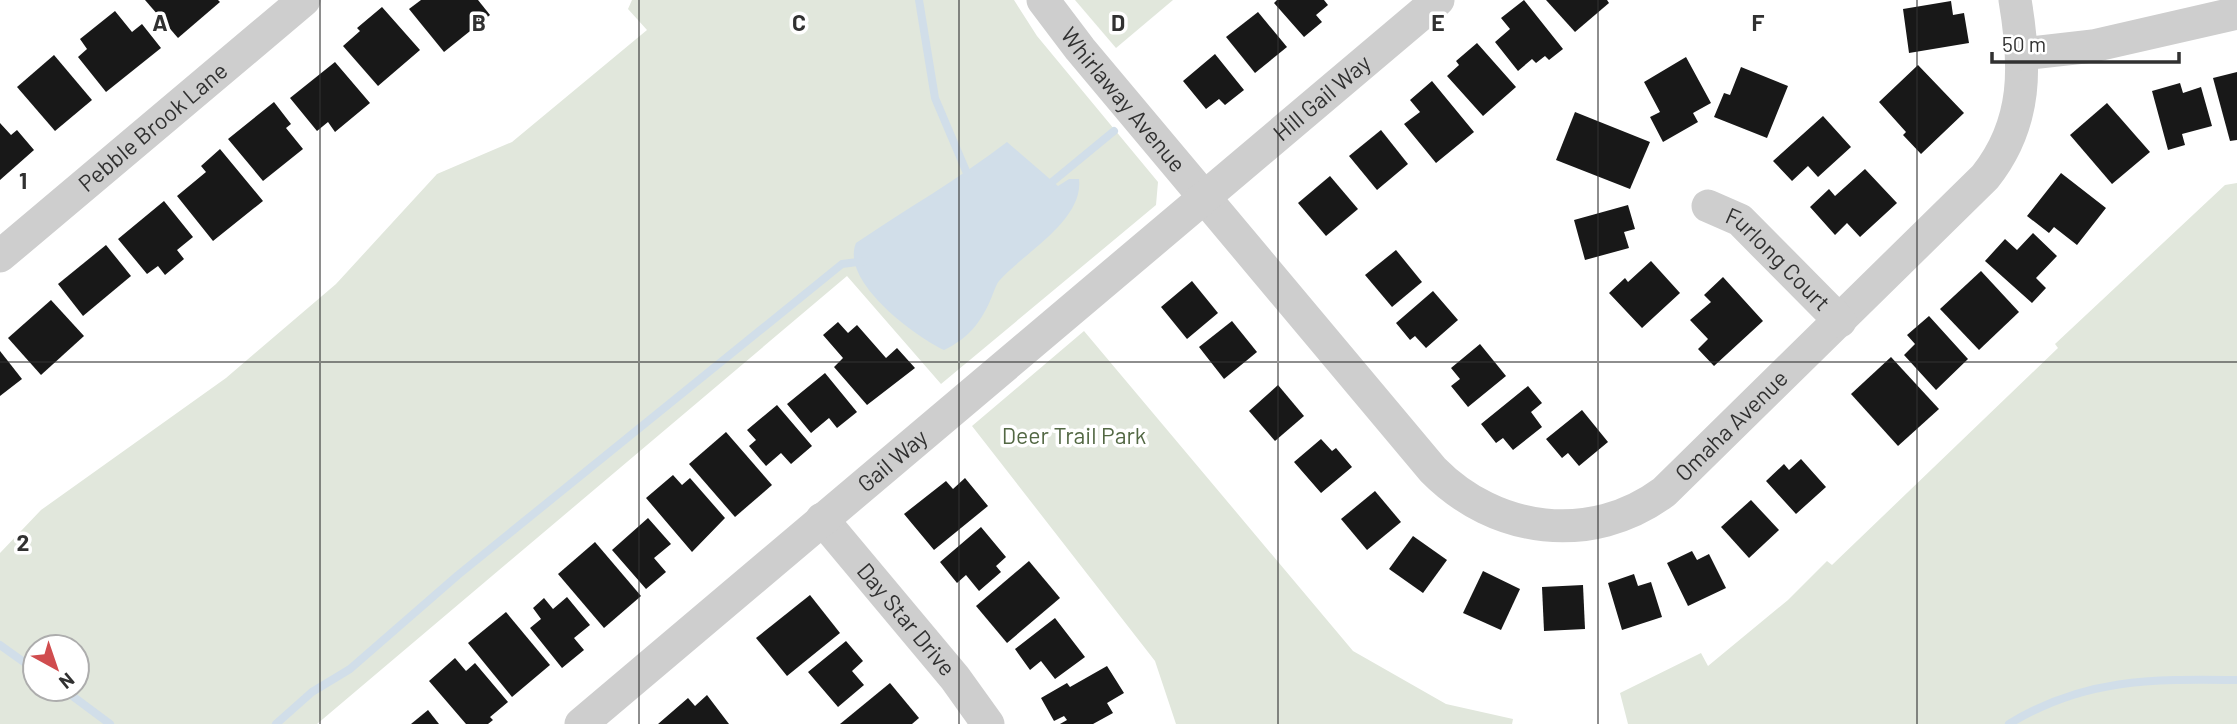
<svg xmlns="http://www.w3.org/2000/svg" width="2237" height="724" font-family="Barlow,sans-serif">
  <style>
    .green { fill: #e1e7dc; fill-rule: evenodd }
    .water { fill: #d1dee9 }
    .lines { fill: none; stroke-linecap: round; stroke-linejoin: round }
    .stream { stroke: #d1dee9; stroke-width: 8 }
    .building { fill: #181818 }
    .minor { stroke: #cecece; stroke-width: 33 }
    .grid { fill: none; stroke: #313131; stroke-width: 2; stroke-opacity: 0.55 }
    .labels { text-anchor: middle; stroke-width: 7; stroke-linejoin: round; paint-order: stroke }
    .street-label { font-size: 23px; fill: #313131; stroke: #fff }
    .park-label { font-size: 23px; fill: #536844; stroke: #fff }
    .grid-label { font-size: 23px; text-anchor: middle; font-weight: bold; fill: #313131; stroke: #fff; stroke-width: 7; stroke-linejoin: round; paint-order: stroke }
  </style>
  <rect width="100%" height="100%" fill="#fff"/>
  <g class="green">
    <path d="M632,0H1014L1037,36L1158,182L1156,205L941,384L847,276L317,724H0V553L41,510L226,378L336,284L437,174L512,142L647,30L628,9ZM35,647H77V689H35Z"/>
    <polygon points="1075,0 1173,0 1116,48"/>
    <polygon points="2237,183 2237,724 1628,724 1620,693 1701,653 1708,666 1788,600 1827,561 1832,565 2058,348 2055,344 2225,185"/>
    <polygon points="1084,331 1353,651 1446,704 1513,719 1512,724 1176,724 1155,661 972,426"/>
  </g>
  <path class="water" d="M1007,142L1058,186L1069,179H1079C1084,221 1022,254 999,281C995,286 993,295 990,301C980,324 967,339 944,350C914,336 840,281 856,243C906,209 959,179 1007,142Z"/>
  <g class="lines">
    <g class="stream">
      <polyline points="919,0 935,98 969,178"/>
      <polyline points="1046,187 1114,131"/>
      <polyline points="0,645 35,670"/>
      <polyline points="63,689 110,724"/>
      <polyline points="276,724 312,692 350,669 458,575 842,264 865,261"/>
      <path d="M2009,724C2084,678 2152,679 2237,680"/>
    </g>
  </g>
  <g class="building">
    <polygon points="145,0 218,0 220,2 178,38"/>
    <polygon points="421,0 478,0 490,15 444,52 409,9"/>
    <polygon points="1277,0 1324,0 1328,5 1316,15 1322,22 1304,37 1274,3"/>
    <polygon points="1524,0 1563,49 1549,60 1545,56 1536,63 1532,59 1518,71 1495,42 1510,29 1501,18"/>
    <polygon points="1546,0 1607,0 1609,3 1575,32"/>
    <polygon points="1951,1 1953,15 1964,13 1969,43 1909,53 1903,9"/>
    <polygon points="382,7 420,50 378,86 343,46 360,31 357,28"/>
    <polygon points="115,11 132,32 142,24 161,48 106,92 78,57 87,49 80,39"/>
    <polygon points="1258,12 1287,47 1255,73 1226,37"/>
    <polygon points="1477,43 1516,87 1483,116 1447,76 1459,65 1456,61"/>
    <polygon points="1215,54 1244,90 1225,105 1219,99 1206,109 1183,81"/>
    <polygon points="54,55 92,100 55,131 17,87"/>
    <polygon points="1686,57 1711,103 1693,113 1698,122 1663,142 1650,117 1660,112 1644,82"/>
    <polygon points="335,62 370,103 335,132 328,122 317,131 290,98"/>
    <polygon points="1918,65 1964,113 1921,154 1903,135 1906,132 1879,102"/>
    <polygon points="1741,67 1788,86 1767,138 1714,117 1724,93 1730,95"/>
    <polygon points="2237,72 2237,140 2230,141 2213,78"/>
    <polygon points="1432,81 1474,132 1436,163 1404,124 1420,112 1410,100"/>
    <polygon points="2180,83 2183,93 2201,87 2212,126 2182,134 2185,145 2168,150 2152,91"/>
    <polygon points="274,102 291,124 286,128 303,149 263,181 228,139"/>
    <polygon points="2107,103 2150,152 2112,184 2070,135"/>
    <polygon points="1575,112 1650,142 1630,189 1556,160"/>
    <polygon points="1823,116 1851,147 1818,177 1808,166 1792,181 1773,161"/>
    <polygon points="0,123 11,135 17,130 34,150 0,180"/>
    <polygon points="1381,130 1408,164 1377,190 1349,156"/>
    <polygon points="220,149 263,201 213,241 177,196 206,172 201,166"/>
    <polygon points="1865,169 1897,203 1860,237 1847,223 1835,235 1810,207 1829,189 1835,196"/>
    <polygon points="2061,173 2106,208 2077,245 2054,227 2049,233 2027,216"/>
    <polygon points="1330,176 1358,209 1326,236 1298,203"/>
    <polygon points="164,201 193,237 177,250 184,259 165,275 158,266 147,274 118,239"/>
    <polygon points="1628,205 1635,229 1624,232 1629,248 1585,260 1574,220"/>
    <polygon points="2033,233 2057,256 2036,278 2046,288 2032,303 1985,261 2005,239 2017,250"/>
    <polygon points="106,245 131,276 83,316 58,284"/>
    <polygon points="1396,250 1422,282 1392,307 1365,275"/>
    <polygon points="1651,261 1680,293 1642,328 1609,293 1625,278 1628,282"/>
    <polygon points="1981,271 2019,312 1979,350 1940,309"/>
    <polygon points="1723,277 1763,321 1714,366 1698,349 1708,339 1690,320 1711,302 1704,295"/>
    <polygon points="1192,281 1218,313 1187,339 1161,307"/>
    <polygon points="1433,291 1458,320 1426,348 1415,336 1410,340 1396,323"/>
    <polygon points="51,300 84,336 41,375 8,338"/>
    <polygon points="1929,316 1968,359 1936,390 1904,355 1915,344 1907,335"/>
    <polygon points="1232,321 1257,352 1224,379 1199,347"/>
    <polygon points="838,322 848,333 857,325 886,358 897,348 915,368 867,405 834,367 843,358 823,335"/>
    <polygon points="1480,344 1506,376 1468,407 1451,386 1460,379 1451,368"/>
    <polygon points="0,351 22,379 0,396"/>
    <polygon points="1891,357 1939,409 1898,446 1851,394"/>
    <polygon points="825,373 857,412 837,428 829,418 811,433 787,404"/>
    <polygon points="1278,385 1304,416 1275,441 1249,411"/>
    <polygon points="1528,386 1542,403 1531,412 1542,427 1513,450 1503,438 1496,443 1481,424"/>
    <polygon points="777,405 812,446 791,464 781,453 766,466 749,446 756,440 747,430"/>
    <polygon points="1582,410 1608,442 1579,466 1568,453 1562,458 1546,439"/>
    <polygon points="726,432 772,485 735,517 689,464"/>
    <polygon points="1321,439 1332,451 1336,448 1352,467 1321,493 1294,462"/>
    <polygon points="1801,459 1826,487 1796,514 1766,481 1784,464 1789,470"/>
    <polygon points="673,475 682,485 690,478 725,518 692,552 646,498"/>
    <polygon points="965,478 988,506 934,550 904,514 946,481 953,489"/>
    <polygon points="1375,491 1401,522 1367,550 1341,519"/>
    <polygon points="1751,500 1779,530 1749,558 1721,527"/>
    <polygon points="648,518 671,544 654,558 666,572 646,589 612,550"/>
    <polygon points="981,527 1006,557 996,566 1001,572 979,591 966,575 957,583 940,562"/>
    <polygon points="1413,536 1447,560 1423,593 1389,569"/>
    <polygon points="595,542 641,596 604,628 558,574"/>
    <polygon points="1692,551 1697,560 1709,554 1726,588 1688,606 1667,563"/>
    <polygon points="1029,561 1060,598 1007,643 976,606"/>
    <polygon points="1483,571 1520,589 1501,630 1463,613"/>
    <polygon points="1634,574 1638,586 1651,582 1662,617 1622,630 1608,583"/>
    <polygon points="1583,585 1585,629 1544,631 1542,587"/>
    <polygon points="810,595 840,633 787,676 756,638"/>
    <polygon points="567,597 590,625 574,638 584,650 562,668 530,628 541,619 533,608 544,598 553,609"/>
    <polygon points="506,612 550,665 512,697 468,643"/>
    <polygon points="1055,618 1085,657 1055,679 1041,661 1030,670 1015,649"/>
    <polygon points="846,641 863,661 852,671 864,685 838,707 808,672"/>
    <polygon points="455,658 466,671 475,663 508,702 490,717 493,720 488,724 466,724 429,681"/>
    <polygon points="1107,666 1124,693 1107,703 1113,713 1093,724 1060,724 1067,720 1064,716 1054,721 1041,698 1067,683 1070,687"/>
    <polygon points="890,683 919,718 912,724 840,724"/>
    <polygon points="707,695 729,724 658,724 688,698 695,706"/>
    <polygon points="428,710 439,724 411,724"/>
  </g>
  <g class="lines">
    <g class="minor">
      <path id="s1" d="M1043,0L1080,49L1433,470C1495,533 1591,546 1664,492L1985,177C2028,123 2026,65 2015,0"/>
      <polyline points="2023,54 2093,46 2237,13"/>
      <path id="s2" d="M1708,206L1740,220L1840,321"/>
      <path id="s3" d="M0,256L304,0"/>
      <path id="s4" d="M822,519L955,678L988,724"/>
      <path id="s5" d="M581,724L1438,0"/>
    </g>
  </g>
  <path class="grid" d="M320,0V724M639,0V724M959,0V724M1278,0V724M1598,0V724M1917,0V724M0,362H2237"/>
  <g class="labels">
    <g class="street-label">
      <text dy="8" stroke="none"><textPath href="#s5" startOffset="970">Hill Gail Way</textPath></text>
      <text dy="8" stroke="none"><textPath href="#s1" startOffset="128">Whirlaway Avenue</textPath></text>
      <text dy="8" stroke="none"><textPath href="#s3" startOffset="200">Pebble Brook Lane</textPath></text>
      <text dy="8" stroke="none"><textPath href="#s2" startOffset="89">Furlong Court</textPath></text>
      <text dy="8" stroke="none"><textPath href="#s1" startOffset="959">Omaha Avenue</textPath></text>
      <text dy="8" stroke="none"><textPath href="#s5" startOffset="408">Gail Way</textPath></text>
      <text dy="8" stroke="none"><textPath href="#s4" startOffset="131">Day Star Drive</textPath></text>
    </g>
    <g class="park-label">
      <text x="1074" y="444">Deer Trail Park</text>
    </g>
  </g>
  <g class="grid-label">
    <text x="160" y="31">A</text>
    <text x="479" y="31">B</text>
    <text x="799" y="31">C</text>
    <text x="1118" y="31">D</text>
    <text x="1438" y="31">E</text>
    <text x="1758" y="31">F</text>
    <text x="23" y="189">1</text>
    <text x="23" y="551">2</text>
  </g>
  <g transform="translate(56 668) rotate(140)"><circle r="33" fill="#ffffff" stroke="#adadad" stroke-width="2"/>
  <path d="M0-5L12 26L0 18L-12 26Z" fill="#d04c4e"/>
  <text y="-10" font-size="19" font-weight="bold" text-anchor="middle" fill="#313131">N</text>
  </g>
  <path d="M1992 52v10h187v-10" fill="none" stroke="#313131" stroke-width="3.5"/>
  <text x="2002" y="52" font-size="21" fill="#313131" stroke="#ffffff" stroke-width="5" paint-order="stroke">50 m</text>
</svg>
